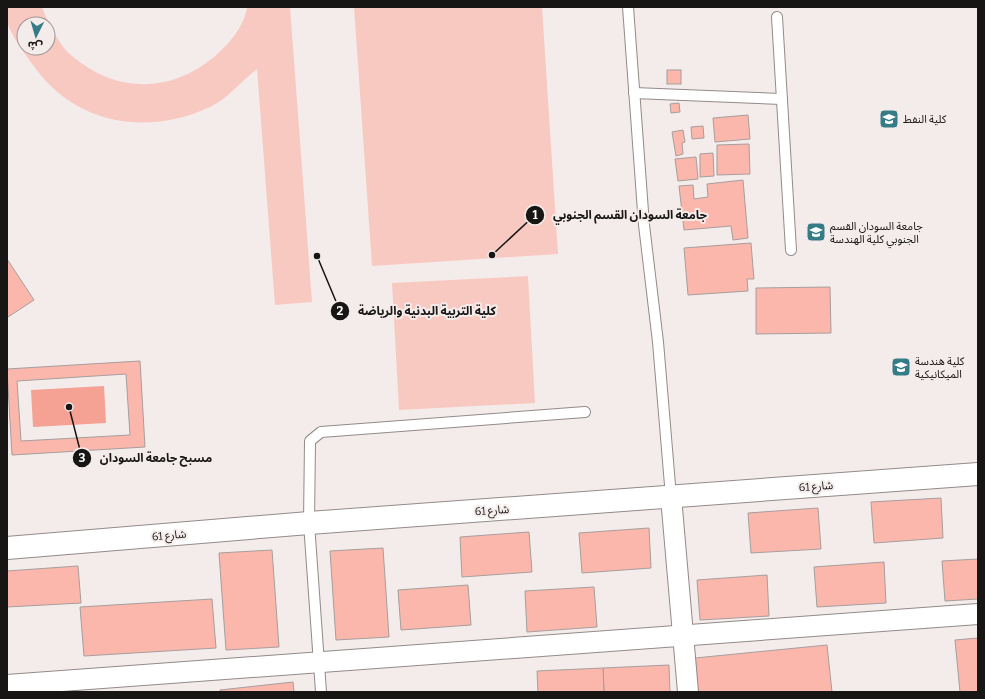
<svg xmlns="http://www.w3.org/2000/svg" width="985" height="699" font-family="Bitter,'Noto Sans Arabic',serif">
  <style>
    .green { fill: #f8c9c1; fill-rule: evenodd }
    .water { fill: #f5a193 }
    .building { fill: #fcb7ac; stroke: #a69e9d; fill-rule: evenodd }
    .lines { fill: none; stroke-linecap: round; stroke-linejoin: round }
    .service-casing { stroke: #928b89; stroke-width: 12 }
    .minor-casing { stroke: #928b89; stroke-width: 22 }
    .tertiary-casing { stroke: #928b89; stroke-width: 24 }
    .service { stroke: #fff; stroke-width: 10 }
    .minor { stroke: #fff; stroke-width: 20 }
    .tertiary { stroke: #fff; stroke-width: 22 }
    .labels { text-anchor: middle; stroke-width: 4; stroke-linejoin: round; paint-order: stroke }
    .poi-label { font-size: 11px; fill: #181515; stroke: #f4eceb; text-anchor: start }
    .street-label { font-size: 11px; fill: #181515; stroke: #f4eceb }
    .leader { fill: none; stroke: #181515; stroke-width: 1.5 }
    .callout-dot { fill: #181515; stroke: #f4eceb; stroke-width: 1.5 }
    .mark-label { font-size: 12px; text-anchor: middle; font-weight: bold; fill: #fff }
    .callout-label { font-size: 12px; text-anchor: middle; font-weight: bold; fill: #181515; stroke: #f4eceb; stroke-width: 4; stroke-linejoin: round; paint-order: stroke }
  </style>
  <rect width="100%" height="100%" fill="#f4eceb"/>
  <g class="green">
    <path d="M7,7H42C47,21 60,47 72,56C116,93 169,94 214,57C229,44 244,27 247,7H290L312,302L275,305L257,69C241,81 229,98 210,107C149,136 77,125 36,69C26,56 12,37 7,22C6,18 7,12 7,7ZM24,24H48V48H24Z"/>
    <polygon points="354,7 542,7 558,254 372,266"/>
    <polygon points="528,276 535,403 399,410 392,283"/>
  </g>
  <polygon class="water" points="104,386 106,423 33,427 31,390"/>
  <g class="building">
    <rect x="667" y="70" width="14" height="14"/>
    <polygon points="679,103 680,112 671,113 670,104"/>
    <polygon points="748,115 750,139 715,142 713,118"/>
    <polygon points="703,126 704,138 692,139 691,127"/>
    <polygon points="683,130 685,142 682,143 683,154 676,156 672,132"/>
    <polygon points="749,144 750,174 717,175 717,145"/>
    <polygon points="713,153 714,176 700,177 700,154"/>
    <polygon points="696,157 698,179 678,181 675,159"/>
    <polygon points="743,180 748,238 733,240 731,226 684,230 679,186 693,185 694,199 708,197 707,184"/>
    <polygon points="751,243 754,279 747,279 748,291 688,295 684,248"/>
    <polygon points="7,259 34,300 8,317 7,316"/>
    <polygon points="830,287 831,333 756,334 756,288"/>
    <path d="M140,361L145,447L12,455L7,369ZM126,374L130,435L21,441L17,381Z"/>
    <polygon points="941,498 943,538 874,543 871,502"/>
    <polygon points="818,508 821,549 751,553 748,513"/>
    <polygon points="649,528 651,568 582,573 579,533"/>
    <polygon points="529,532 532,572 462,577 460,537"/>
    <polygon points="383,548 389,637 336,640 330,551"/>
    <polygon points="272,550 279,647 226,650 219,553"/>
    <polygon points="978,559 978,599 945,601 942,561"/>
    <polygon points="884,562 886,603 817,607 814,567"/>
    <polygon points="78,566 81,603 7,607 7,571"/>
    <polygon points="767,575 769,616 700,620 697,580"/>
    <polygon points="468,585 471,625 401,630 398,590"/>
    <polygon points="594,587 597,627 527,632 525,591"/>
    <polygon points="212,599 216,648 84,656 80,607"/>
    <polygon points="978,638 978,692 960,692 955,640"/>
    <polygon points="827,645 832,692 698,692 695,658"/>
    <polygon points="669,665 670,692 604,692 603,668"/>
    <polygon points="603,668 604,692 538,692 537,671"/>
    <polygon points="293,682 294,692 220,692 220,690"/>
  </g>
  <g class="lines">
    <g class="service-casing">
      <g id="service">
        <polyline points="628,7 644,225 658,342 671,497"/>
        <polyline points="777,17 791,250"/>
        <polyline points="634,93 782,99"/>
        <polyline points="321,692 309,523 310,441 321,432 585,412"/>
      </g>
    </g>
    <g class="minor-casing">
      <g id="minor">
        <polyline points="671,497 688,692"/>
        <polyline points="7,685 978,614"/>
      </g>
    </g>
    <g class="tertiary-casing">
      <polyline id="tertiary" points="7,548 309,523 978,474"/>
    </g>
    <use href="#service" class="service"/>
    <use href="#minor" class="minor"/>
    <use href="#tertiary" class="tertiary"/>
  </g>
  <defs>
    <g id="university-square" transform="scale(1)"><rect x="-9" y="-9" width="18" height="18" rx="4" fill="#357c87" stroke="#f4eceb"/><path d="M0-5L7-2L0 1L-7-2ZM-4 1L0 2.5L4 1V4Q0 6-4 4Z" fill="#fff"/></g>
  </defs>
  <g fill-rule="evenodd">
    <use href="#university-square" x="889" y="119"/>
    <use href="#university-square" x="816" y="232"/>
    <use href="#university-square" x="901" y="367"/>
  </g>
  <g class="labels">
    <g class="poi-label">
      <text x="903" y="123">كلية النفط</text>
      <text x="830" y="230">جامعة السودان القسم<tspan x="830" dy="13">الجنوبي كلية الهندسة</tspan></text>
      <text x="915" y="365">كلية هندسة<tspan x="915" dy="13">الميكانيكية</tspan></text>
    </g>
    <g class="street-label">
      <text transform="translate(816 486) rotate(-4)" y="4">شارع 61</text>
      <text transform="translate(492 510) rotate(-4)" y="4">شارع 61</text>
      <text transform="translate(169 535) rotate(-5)" y="4">شارع 61</text>
    </g>
  </g>
  <path class="leader" d="M492 255L535 215M317 256L340 311M69 407L82 458"/>
  <g class="callout-dot">
    <circle cx="492" cy="255" r="4"/>
    <circle cx="317" cy="256" r="4"/>
    <circle cx="69" cy="407" r="4"/>
    <circle cx="535" cy="215" r="10"/>
    <circle cx="340" cy="311" r="10"/>
    <circle cx="82" cy="458" r="10"/>
  </g>
  <g class="mark-label">
    <text x="535" y="219">1</text>
    <text x="340" y="315">2</text>
    <text x="82" y="462">3</text>
  </g>
  <g class="callout-label">
    <text x="630" y="219">جامعة السودان القسم الجنوبي</text>
    <text x="427" y="315">كلية التربية البدنية والرياضة</text>
    <text x="156" y="462">مسبح جامعة السودان</text>
  </g>
  <rect width="985" height="699" fill="none" stroke="#181515" stroke-width="16"/>
  <g transform="translate(36 36) rotate(185)"><circle r="19" fill="#f4eceb" stroke="#9c9695"/>
  <path d="M0-3L7 15L0 10L-7 15Z" fill="#357c87"/>
  <text y="-6" font-size="11" font-weight="bold" text-anchor="middle" fill="#181515">ش</text>
  </g>
</svg>
